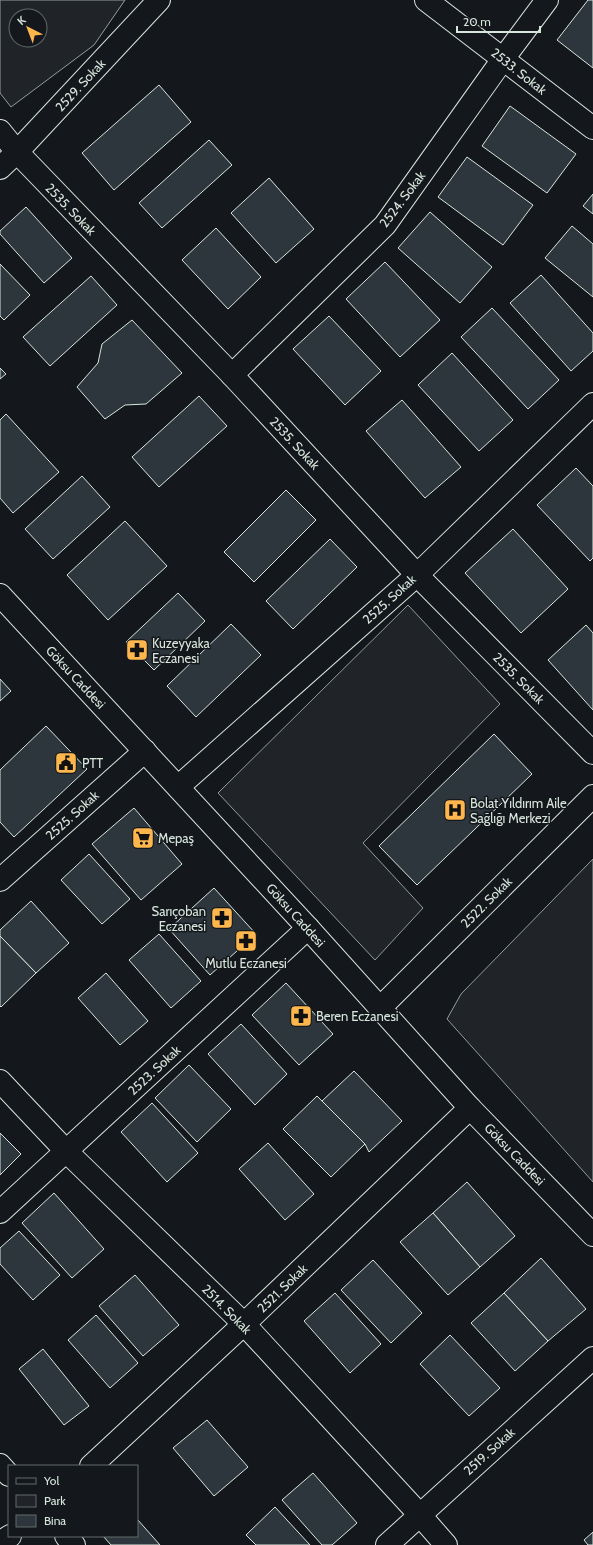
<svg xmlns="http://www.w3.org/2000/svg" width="593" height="1545" font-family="Cabin,sans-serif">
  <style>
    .green { fill: #202428; stroke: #939e99; fill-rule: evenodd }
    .building { fill: #2c363c; stroke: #d8e6dc }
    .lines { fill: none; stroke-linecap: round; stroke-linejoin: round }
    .street-casing { stroke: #d8e6dc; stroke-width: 24 }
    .secondary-casing { stroke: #d8e6dc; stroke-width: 24 }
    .street { stroke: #14181c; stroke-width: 22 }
    .secondary { stroke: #14181c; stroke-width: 22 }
    .labels { text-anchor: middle; stroke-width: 3; stroke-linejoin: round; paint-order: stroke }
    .street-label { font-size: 13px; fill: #d8e6dc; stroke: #14181c }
    .poi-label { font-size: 13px; fill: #d8e6dc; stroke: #14181c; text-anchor: start }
  </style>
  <rect width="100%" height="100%" fill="#14181c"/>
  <g class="green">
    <path d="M0,0H125L94,45L11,107L0,93ZM16,16H40V40H16Z"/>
    <polygon points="408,605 500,704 363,843 423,908 375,960 218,793"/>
    <polygon points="593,859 593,1182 447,1019 461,994"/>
  </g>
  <g class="building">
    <polygon points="588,0 593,0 593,68 557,40"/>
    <polygon points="159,85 191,122 114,190 82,153"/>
    <polygon points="510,106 576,154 547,193 482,146"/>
    <polygon points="209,140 232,165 162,228 139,203"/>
    <polygon points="467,157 533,205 503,245 438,197"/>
    <polygon points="269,178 314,229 276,263 231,213"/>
    <polygon points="593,194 593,214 583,206"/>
    <polygon points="26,207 72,258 44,283 0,234 0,231"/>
    <polygon points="430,212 492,267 460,303 398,248"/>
    <polygon points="572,226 593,244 593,297 545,258"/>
    <polygon points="216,228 261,277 228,309 182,260"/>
    <polygon points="385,262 440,320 400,357 346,299"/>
    <polygon points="0,264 30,295 4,320 0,316"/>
    <polygon points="541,275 593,333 593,351 571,371 510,303"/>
    <polygon points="91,276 117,305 50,366 23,337"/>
    <polygon points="492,308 559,380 528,409 461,337"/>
    <polygon points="329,316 381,371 345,405 293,349"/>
    <polygon points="132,320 182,373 146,404 125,405 105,419 77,387 98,363 102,344"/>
    <polygon points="452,353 513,420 479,451 418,385"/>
    <polygon points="0,368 6,374 0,379"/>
    <polygon points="199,396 227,426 159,487 132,457"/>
    <polygon points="402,400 461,467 425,498 366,431"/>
    <polygon points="6,414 59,472 13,513 0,498 0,420"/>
    <polygon points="576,468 593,486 593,558 590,561 537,505"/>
    <polygon points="82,476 110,507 53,559 25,529"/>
    <polygon points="286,490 316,520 254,582 224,552"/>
    <polygon points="125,521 167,566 108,620 67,575"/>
    <polygon points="513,529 568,589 521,633 465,573"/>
    <polygon points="330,539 357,567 293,629 266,601"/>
    <polygon points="178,593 205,621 154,670 126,642"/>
    <polygon points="231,624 261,655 196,717 167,686"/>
    <polygon points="586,625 593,633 593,710 548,660"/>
    <polygon points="0,679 11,691 0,701"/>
    <polygon points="46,726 87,769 14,837 0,822 0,770"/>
    <polygon points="494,734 532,774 417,885 379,846"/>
    <polygon points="134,808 182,864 141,900 92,844"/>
    <polygon points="89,854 130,899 102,924 61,880"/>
    <polygon points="214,888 256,934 210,975 169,929"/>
    <polygon points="31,901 69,943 36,973 0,936 0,930"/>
    <polygon points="159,934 201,981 171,1008 129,960"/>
    <polygon points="0,936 36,973 1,1007 0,1006"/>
    <polygon points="106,973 148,1021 120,1045 78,998"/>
    <polygon points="286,983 333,1034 299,1065 252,1015"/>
    <polygon points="241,1024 287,1074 255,1105 208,1054"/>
    <polygon points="189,1065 231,1109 197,1142 155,1098"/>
    <polygon points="354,1071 402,1121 369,1152 365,1144 322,1101"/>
    <polygon points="317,1096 365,1144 331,1177 283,1129"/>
    <polygon points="152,1103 198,1153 167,1182 121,1132"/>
    <polygon points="0,1133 21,1154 0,1175"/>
    <polygon points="268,1143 314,1194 285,1220 239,1169"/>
    <polygon points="467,1182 515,1236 480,1267 433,1213"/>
    <polygon points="54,1193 104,1249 72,1278 22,1223"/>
    <polygon points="433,1213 480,1267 448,1295 400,1242"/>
    <polygon points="19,1231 60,1275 33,1300 0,1264 0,1248"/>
    <polygon points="541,1258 586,1309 548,1341 504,1293"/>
    <polygon points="373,1260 422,1313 391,1343 341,1290"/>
    <polygon points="135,1275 179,1325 143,1356 99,1306"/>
    <polygon points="335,1293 381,1344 350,1373 304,1321"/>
    <polygon points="504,1293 548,1341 515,1371 471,1323"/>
    <polygon points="96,1315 138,1363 110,1388 68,1340"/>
    <polygon points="450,1335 500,1388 469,1416 420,1364"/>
    <polygon points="43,1349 89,1406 64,1425 19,1369"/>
    <polygon points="207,1420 248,1467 214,1496 173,1448"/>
    <polygon points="313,1473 357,1523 332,1545 322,1545 282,1500"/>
    <polygon points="275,1507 310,1545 256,1545 246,1535"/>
    <polygon points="137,1519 160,1545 111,1545 103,1536 137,1536"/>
    <polygon points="593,1532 593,1545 588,1545 584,1540"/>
  </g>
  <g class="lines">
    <g class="street-casing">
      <g id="street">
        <polyline points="426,0 593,128"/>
        <polyline points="0,131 17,152 232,375 417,575 593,753"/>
        <polyline points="0,168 17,152 159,0"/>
        <polyline points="232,375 385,225 503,59 547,0"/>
        <polyline points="178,787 417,575 593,404"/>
        <polyline points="0,880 145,751"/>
        <polyline points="380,1008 593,796"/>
        <polyline points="0,1081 66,1151 244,1324 419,1514 446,1545"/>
        <polyline points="0,1212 308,928"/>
        <polyline points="0,1465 9,1475"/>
        <polyline points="91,1466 244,1324 470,1108"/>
        <polyline points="66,1536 74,1545"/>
        <polyline points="0,1543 10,1536"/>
        <polyline points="387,1545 593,1358"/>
      </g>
    </g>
    <g class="secondary-casing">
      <polyline id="secondary" points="0,595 308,928 470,1108 593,1235"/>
    </g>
    <use href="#street" class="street"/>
    <use href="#secondary" class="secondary"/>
  </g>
  <defs>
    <g id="pharmacy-square" transform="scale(1.15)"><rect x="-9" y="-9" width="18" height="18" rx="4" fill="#ffb74d" stroke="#14181c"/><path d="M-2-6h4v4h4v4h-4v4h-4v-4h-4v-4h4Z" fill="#111"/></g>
    <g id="civic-square" transform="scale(1.15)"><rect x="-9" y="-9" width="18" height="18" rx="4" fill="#ffb74d" stroke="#14181c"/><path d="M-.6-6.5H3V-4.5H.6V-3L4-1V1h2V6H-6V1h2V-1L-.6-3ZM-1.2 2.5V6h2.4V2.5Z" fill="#111"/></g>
    <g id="hospital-square" transform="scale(1.15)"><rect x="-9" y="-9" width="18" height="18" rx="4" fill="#ffb74d" stroke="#14181c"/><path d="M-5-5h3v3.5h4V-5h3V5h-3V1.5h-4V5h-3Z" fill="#111"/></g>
    <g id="supermarket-square" transform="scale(1.15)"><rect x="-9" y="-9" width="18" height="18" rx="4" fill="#ffb74d" stroke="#14181c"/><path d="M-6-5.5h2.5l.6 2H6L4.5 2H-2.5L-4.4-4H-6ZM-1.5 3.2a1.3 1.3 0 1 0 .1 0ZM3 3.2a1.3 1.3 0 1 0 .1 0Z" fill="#111"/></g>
  </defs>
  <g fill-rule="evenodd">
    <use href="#pharmacy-square" x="137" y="650"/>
    <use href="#civic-square" x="66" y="763"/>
    <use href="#hospital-square" x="455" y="810"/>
    <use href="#supermarket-square" x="143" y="838"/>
    <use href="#pharmacy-square" x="222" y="918"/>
    <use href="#pharmacy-square" x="246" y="941"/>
    <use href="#pharmacy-square" x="301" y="1016"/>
  </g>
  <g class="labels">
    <g class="street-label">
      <text transform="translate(519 71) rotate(38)" y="5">2533. Sokak</text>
      <text transform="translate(80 85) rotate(-47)" y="5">2529. Sokak</text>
      <text transform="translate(402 199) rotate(-53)" y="5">2524. Sokak</text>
      <text transform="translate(71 209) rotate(46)" y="5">2535. Sokak</text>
      <text transform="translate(295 443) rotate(47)" y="5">2535. Sokak</text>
      <text transform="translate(389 599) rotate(-42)" y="5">2525. Sokak</text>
      <text transform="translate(76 677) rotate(47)" y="5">Göksu Caddesi</text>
      <text transform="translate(519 678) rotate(45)" y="5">2535. Sokak</text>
      <text transform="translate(72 815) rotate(-42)" y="5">2525. Sokak</text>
      <text transform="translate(486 902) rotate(-45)" y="5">2522. Sokak</text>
      <text transform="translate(296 915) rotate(48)" y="5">Göksu Caddesi</text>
      <text transform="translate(154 1070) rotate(-43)" y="5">2523. Sokak</text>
      <text transform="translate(515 1154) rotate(46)" y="5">Göksu Caddesi</text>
      <text transform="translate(282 1288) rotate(-44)" y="5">2521. Sokak</text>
      <text transform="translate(227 1309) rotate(45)" y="5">2514. Sokak</text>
      <text transform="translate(489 1451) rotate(-42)" y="5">2519. Sokak</text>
    </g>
    <g class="poi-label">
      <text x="152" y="648">Kuzeyyaka<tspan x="152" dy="15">Eczanesi</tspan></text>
      <text x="82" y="768">PTT</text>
      <text x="470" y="808">Bolat Yıldırım Aile<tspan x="470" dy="15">Sağlığı Merkezi</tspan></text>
      <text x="158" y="843">Mepaş</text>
      <text x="206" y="916" text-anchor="end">Sarıçoban<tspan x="206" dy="15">Eczanesi</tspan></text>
      <text x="246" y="968" text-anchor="middle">Mutlu Eczanesi</text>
      <text x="316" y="1021">Beren Eczanesi</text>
    </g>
  </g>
  <rect x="8" y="1465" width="130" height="72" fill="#14181c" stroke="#626a69"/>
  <rect x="16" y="1478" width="20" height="6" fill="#14181c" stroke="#626a69"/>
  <text x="44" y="1485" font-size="12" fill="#d8e6dc">Yol</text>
  <rect x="16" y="1495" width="20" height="12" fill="#202428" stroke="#626a69"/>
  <text x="44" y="1505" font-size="12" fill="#d8e6dc">Park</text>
  <rect x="16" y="1515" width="20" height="12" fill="#2c363c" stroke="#626a69"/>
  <text x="44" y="1525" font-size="12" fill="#d8e6dc">Bina</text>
  <g transform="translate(28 28) rotate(318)"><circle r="19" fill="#14181c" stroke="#626a69"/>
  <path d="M0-3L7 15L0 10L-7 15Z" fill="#ffb74d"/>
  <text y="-6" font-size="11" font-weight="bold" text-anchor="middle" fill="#d8e6dc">K</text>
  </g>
  <path d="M457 26v6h83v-6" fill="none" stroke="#d8e6dc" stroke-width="2"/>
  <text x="463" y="26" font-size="12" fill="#d8e6dc" stroke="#14181c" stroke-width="3" paint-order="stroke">20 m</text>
</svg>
